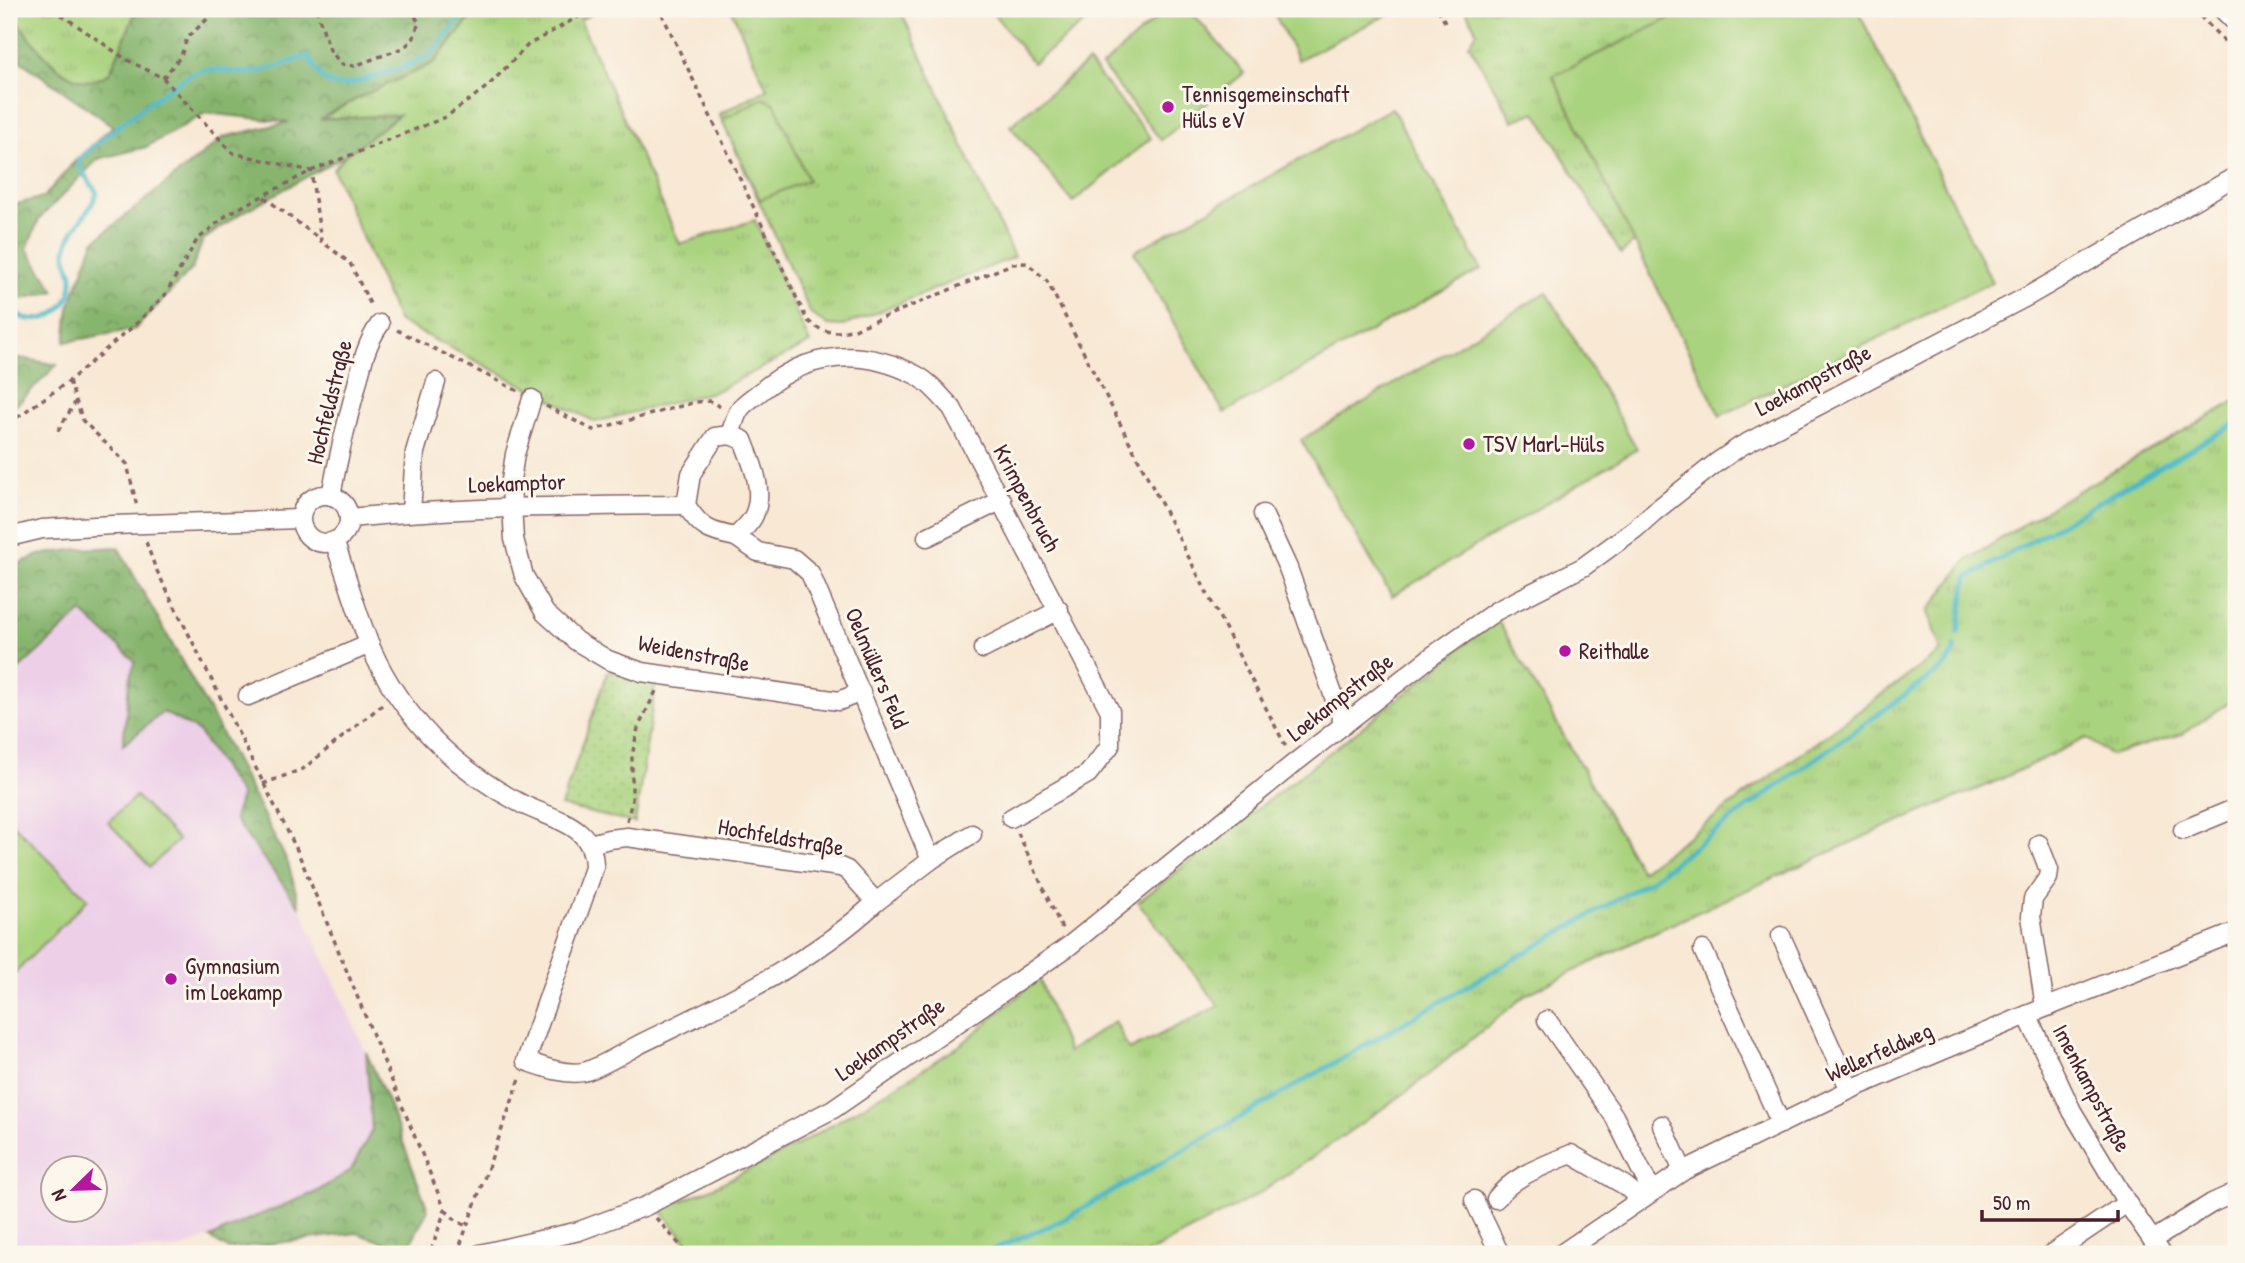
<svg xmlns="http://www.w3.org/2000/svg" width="2245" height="1263" font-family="'Patrick Hand',sans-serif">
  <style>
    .built { fill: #edd0e8; fill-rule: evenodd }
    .grass { fill: url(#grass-tufts); stroke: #7a7955; stroke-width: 2 }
    .forest { fill: url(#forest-crowns); stroke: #686a4c; stroke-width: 2 }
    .park { fill: url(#park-dots); stroke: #7a7955; stroke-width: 2 }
    .garden { fill: #aad37f; stroke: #7a7955; stroke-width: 2 }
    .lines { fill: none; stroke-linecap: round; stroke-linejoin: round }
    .stream { stroke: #4cb9c6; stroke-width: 5 }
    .minor-casing { stroke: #876566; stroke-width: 21 }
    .path { stroke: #876566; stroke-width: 3.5; stroke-dasharray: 5 5; stroke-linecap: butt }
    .minor { stroke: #fff; stroke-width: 18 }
    .poi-dot { fill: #b5179e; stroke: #fbf7ec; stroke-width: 2.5 }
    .labels { text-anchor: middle; stroke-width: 6; stroke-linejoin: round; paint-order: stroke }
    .poi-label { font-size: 23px; fill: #4a1f2b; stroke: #fbf7ec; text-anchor: start }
    .street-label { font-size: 23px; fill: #4a1f2b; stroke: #fbf7ec }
  </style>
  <defs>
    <pattern id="grass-tufts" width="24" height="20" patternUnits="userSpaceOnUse" patternTransform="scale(1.75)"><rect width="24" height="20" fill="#aad37f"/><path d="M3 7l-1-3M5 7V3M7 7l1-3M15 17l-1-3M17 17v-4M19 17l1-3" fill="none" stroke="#94b56e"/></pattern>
    <pattern id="forest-crowns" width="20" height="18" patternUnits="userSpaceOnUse" patternTransform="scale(1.75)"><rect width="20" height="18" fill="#87b56e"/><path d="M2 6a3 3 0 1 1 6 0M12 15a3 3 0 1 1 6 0" fill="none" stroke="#70935b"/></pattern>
    <pattern id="park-dots" width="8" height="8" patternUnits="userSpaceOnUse" patternTransform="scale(1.75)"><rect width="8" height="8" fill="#aad37f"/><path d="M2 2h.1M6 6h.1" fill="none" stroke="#94b56e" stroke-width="1.8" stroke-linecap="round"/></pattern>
  </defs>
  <rect width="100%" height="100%" fill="#fbf7ec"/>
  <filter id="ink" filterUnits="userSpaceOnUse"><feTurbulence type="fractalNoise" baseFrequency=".0143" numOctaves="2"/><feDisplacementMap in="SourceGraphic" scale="14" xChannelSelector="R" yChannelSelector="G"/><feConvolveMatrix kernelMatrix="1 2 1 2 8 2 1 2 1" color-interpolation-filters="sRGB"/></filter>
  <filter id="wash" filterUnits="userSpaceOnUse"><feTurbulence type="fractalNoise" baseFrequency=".00686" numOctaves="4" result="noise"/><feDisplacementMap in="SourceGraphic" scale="28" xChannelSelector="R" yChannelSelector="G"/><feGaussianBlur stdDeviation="1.57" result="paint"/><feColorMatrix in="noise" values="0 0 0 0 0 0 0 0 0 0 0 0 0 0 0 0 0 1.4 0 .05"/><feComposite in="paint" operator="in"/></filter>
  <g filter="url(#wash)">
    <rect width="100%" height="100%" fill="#f8e8d4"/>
    <path class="built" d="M82,612L135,661L129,682L124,744L163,712L198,731L241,796L234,819L300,907L366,1052L372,1130L351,1170L314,1193L182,1248L9,1254V678ZM52,1168H94V1210H52Z"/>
    <g class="grass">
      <path d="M9,9H137L110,73C104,76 96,81 90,81C58,82 28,34 9,12Z"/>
      <polygon points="475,9 601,9 580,20 680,244 755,220 810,343 716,391 595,422 398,321 333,169 346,155 398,115 318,120 362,96 477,9"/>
      <polygon points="731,9 900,9 1014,257 843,326 828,325 811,314 719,114 767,89"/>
      <polygon points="1465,9 1689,9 1553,76 1635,241 1621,254 1536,112 1513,121 1469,44 1477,32"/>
      <polygon points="2236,401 2236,698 2182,734 2111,755 2086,738 1999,780 1883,828 1648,935 1527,994 1408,1091 1259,1194 1146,1254 696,1254 660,1209 710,1189 799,1144 900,1084 962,1044 1039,978 1068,1052 1115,1021 1129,1050 1219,1006 1138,902 1439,667 1496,617 1641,871 1941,651 1928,612 1966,561 2057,503"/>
    </g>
    <g class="forest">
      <path d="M137,9H478L434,63L362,96L320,119L399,115L346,155L238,215L203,240L192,269L135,329L65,342L69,308L94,241L224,137L289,122L206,113L146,147L98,159L39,219L27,249L55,291L9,302V206L44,197L74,162L113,126L9,53V12C28,34 58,82 90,81C96,81 104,76 110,73Z"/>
      <polygon points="9,356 57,365 9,412"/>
      <polygon points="118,547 216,723 288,863 300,907 234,819 241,796 198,731 163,712 123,745 129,682 135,661 82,612 9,678 9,568 39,555 78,549"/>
      <polygon points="366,1052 388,1102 428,1210 407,1250 357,1233 228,1249 210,1238 242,1222 314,1193 351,1170 372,1130"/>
    </g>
    <polygon class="park" points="608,671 656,682 635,823 561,806"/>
    <g class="garden">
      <polygon points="990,9 1102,9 1033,63"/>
      <polygon points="1167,9 1189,9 1244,73 1161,140 1102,66"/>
      <polygon points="1272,9 1390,9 1392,12 1298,60"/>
      <polygon points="1689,9 1857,9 1992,282 1720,416 1553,76"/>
      <polygon points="1088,62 1151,138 1073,202 1010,126"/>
      <polygon points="763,98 775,104 808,180 760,200 722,120"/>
      <polygon points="1392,108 1481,269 1224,413 1134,252"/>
      <polygon points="1547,292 1637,449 1392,596 1301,440"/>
      <polygon points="136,796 178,840 150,867 108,822"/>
      <polygon points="9,820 88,899 9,979"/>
    </g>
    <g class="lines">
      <g class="stream">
        <path d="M9,309C15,313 21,318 28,319C53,323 74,302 72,276C71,268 64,259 66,250C70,228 90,214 97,193L80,168L79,160C94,144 185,72 202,70C219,68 238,75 256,72C273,69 291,61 308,56C315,67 322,84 337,85C349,87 420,62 429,55C440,47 458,20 468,9"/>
        <polyline points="1958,633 1967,578 2236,423"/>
        <polyline points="982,1254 1061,1221 1649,881 1744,810 1944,667 1953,654 1955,646"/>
      </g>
    </g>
  </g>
  <g filter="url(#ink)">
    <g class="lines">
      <g class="minor-casing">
        <g id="minor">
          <polyline points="2222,9 2236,23"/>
          <polyline points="532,399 515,454 511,480 512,506 514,539 524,576 545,613 576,641 608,660 642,672 839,701 861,692"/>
          <path d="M730,435C733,427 735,416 740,409C744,403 754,397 760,392C808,352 861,347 916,375C930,382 942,398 952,408L1110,711V746L1088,774L1011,818"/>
          <path d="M730,435L743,440C752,463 765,491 754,515C751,523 742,530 736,537C710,532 701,529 686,505L691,474L715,437Z"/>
          <circle cx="325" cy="519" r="24"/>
          <path d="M331,496C338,458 347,421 357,384C362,363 367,342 380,324"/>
          <polyline points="411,512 415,452 436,382"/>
          <polyline points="1263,514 1288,568 1344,725"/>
          <path d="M349,518C461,507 573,506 686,505"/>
          <polyline points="9,537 42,529 113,525 300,519"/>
          <polyline points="736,537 758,552 794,559 810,573 931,860"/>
          <polyline points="927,537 1002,500"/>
          <path d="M334,541C347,576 357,614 371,648C401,716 455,769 520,803C552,820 595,823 594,868L526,1061C543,1067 564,1075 583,1072C596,1070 627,1051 640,1044C722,1004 809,965 876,902"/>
          <polyline points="983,649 1059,610"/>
          <polyline points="248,696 370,644"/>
          <polyline points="2183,830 2236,808"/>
          <polyline points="590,844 609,839 627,837 840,867 847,870 876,902 931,860 972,834"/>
          <polyline points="2039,844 2049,870 2048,878 2033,899 2031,916 2045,1007"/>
          <polyline points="1781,936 1850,1090"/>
          <polyline points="1703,950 1781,1124"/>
          <polyline points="2027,1015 2072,1111 2127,1203 2162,1254"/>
          <polyline points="1547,1020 1614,1116 1652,1192"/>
          <polyline points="1662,1125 1683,1171"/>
          <path d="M1496,1199C1514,1175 1544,1166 1571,1154L1624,1185L1641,1199"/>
          <polyline points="1474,1200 1500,1254"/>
          <polyline points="2153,1240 2212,1203 2236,1192"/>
          <polyline points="480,1254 579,1231 646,1206 833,1109 1069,946 1292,765 1432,656 1496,611 1583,567 1635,529 1654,512 1716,463 1741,446 2030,295 2236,176"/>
          <polyline points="1561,1254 1683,1171 1858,1086 2027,1015 2236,932"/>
          <polyline points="2051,1254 2127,1203"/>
        </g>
      </g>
      <g class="path">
        <polyline points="18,9 21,9"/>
        <polyline points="53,9 127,60 163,78 233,153 311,171 321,241 350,263 372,308"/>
        <polyline points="316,9 330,50 341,64 354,66 403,48 413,40 419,22 409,9"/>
        <path d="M653,9L662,14L807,320C823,334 835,334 855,329L1012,264L1027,263L1047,281L1287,749"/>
        <polyline points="1438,9 1445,22"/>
        <polyline points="2193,9 2236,53"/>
        <polyline points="163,78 181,56 187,38 218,9"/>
        <polyline points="264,197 321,240"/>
        <polyline points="397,330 518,391"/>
        <polyline points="69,381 83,421 127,464 137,507"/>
        <polyline points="546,406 593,430 696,402 709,401 723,408"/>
        <polyline points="9,423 69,381 138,322 165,295 197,240 228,214 311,171 446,117 488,86 528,45 592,9"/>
        <polyline points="58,431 76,401"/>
        <polyline points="146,542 155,567 297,850 445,1210 430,1254"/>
        <polyline points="263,784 303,769 382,705"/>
        <polyline points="627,821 632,800 632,756 638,728 656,691"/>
        <polyline points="1018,833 1063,931"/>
        <polyline points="445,1210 458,1222 467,1226"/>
        <polyline points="656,1218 688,1254"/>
        <polyline points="457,1254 521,1076"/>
      </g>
      <use href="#minor" class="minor"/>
    </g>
  </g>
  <g class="poi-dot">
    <circle cx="1168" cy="107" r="7"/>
    <circle cx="1469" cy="444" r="7"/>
    <circle cx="1565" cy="651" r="7"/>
    <circle cx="171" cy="979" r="7"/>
  </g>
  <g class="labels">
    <g class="poi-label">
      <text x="1182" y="102">Tennisgemeinschaft<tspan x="1182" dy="26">Hüls eV</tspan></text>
      <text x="1483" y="452">TSV Marl-Hüls</text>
      <text x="1579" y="659">Reithalle</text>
      <text x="185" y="974">Gymnasium<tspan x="185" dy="26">im Loekamp</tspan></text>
    </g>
    <g class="street-label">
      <text transform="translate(1813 380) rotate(-28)" y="8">Loekampstraße</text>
      <text transform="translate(329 402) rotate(-76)" y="8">Hochfeldstraße</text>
      <text transform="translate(517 483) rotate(-2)" y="8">Loekamptor</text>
      <text transform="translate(1027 498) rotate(62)" y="8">Krimpenbruch</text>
      <text transform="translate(694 653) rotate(11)" y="8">Weidenstraße</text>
      <text transform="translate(877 668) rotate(67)" y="8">Oelmüllers Feld</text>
      <text transform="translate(1340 697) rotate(-38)" y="8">Loekampstraße</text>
      <text transform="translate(781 837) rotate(10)" y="8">Hochfeldstraße</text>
      <text transform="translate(890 1039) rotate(-35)" y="8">Loekampstraße</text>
      <text transform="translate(1879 1052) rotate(-24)" y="8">Wellerfeldweg</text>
      <text transform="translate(2092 1088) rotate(62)" y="8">Imenkampstraße</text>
    </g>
  </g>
  <rect width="2245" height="1263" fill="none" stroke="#fbf7ec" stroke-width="35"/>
  <g transform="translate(74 1189) rotate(247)"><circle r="33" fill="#fbf7ec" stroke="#b4a19f" stroke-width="2"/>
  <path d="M0-5L12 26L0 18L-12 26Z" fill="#b5179e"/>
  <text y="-10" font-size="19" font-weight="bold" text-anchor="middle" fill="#4a1f2b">N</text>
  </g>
  <path d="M1982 1210v10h136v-10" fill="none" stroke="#4a1f2b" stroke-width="3.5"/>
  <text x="1993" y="1210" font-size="21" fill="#4a1f2b" stroke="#fbf7ec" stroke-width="5" paint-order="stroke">50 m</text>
</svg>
